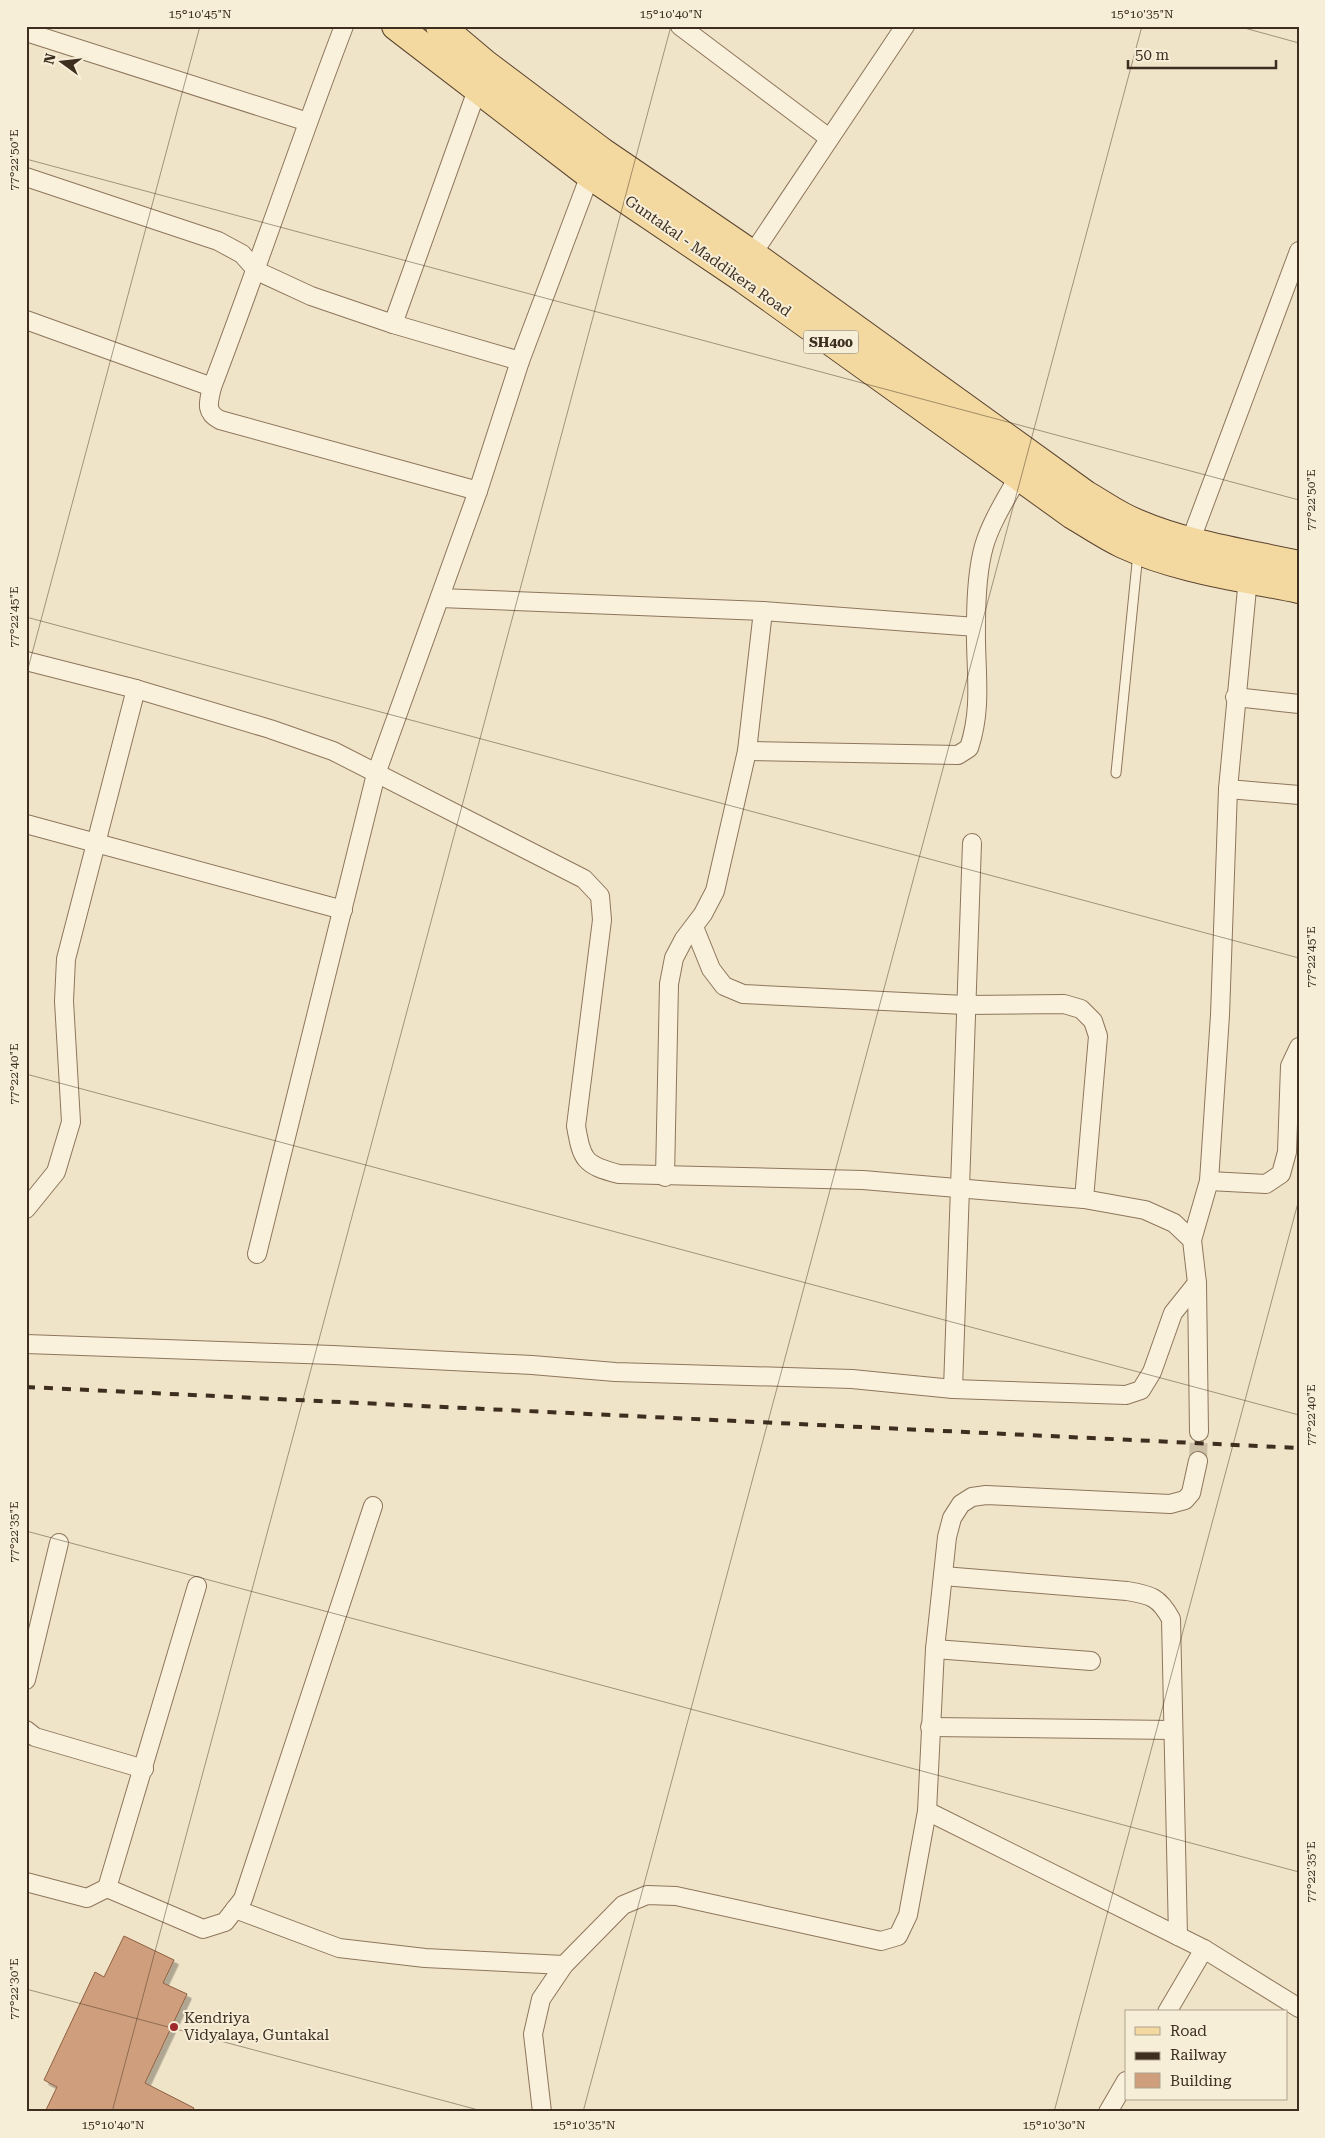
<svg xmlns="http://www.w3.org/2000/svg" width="1325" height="2138" font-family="'Roboto Serif',serif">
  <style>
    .building { fill: #cf9f7d; stroke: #8d5f41; filter: url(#shadow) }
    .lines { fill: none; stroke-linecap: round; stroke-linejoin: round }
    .street-tunnel { stroke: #ccc0a6; stroke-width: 18; stroke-dasharray: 18 9; stroke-linecap: butt }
    .lane-casing { stroke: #8d765c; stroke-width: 11 }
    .street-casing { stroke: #8d765c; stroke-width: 20 }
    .primary-casing { stroke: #5b4430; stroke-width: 30 }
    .lane { stroke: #faf1dc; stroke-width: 9 }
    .street { stroke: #faf1dc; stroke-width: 18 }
    .primary { stroke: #f3d9a0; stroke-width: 28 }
    .rail { stroke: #3d2e20; stroke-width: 4; stroke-dasharray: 9 9; stroke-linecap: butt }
    .ticks { fill: none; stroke: #3d2e20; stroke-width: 1; stroke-opacity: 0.45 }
    .poi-dot { fill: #9e2a2b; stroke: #f7eed8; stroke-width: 2 }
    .labels { text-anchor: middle; stroke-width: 4; stroke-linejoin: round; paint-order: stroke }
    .shield { fill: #f7eed8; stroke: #756857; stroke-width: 1 }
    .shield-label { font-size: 14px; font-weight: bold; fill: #3d2e20 }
    .street-label { font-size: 15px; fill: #3d2e20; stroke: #f7eed8 }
    .poi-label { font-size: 15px; fill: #3d2e20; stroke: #f7eed8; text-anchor: start }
    .neatline { fill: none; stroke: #3d2e20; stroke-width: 2 }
    .ticks-label { font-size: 12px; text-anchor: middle; fill: #3d2e20 }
  </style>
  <defs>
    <filter id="shadow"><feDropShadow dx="4.5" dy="4.5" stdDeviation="0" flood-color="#0004"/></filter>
  </defs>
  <rect width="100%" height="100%" fill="#f0e4c8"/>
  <polygon class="building" points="124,1936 174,1960 163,1983 187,1994 145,2083 194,2108 192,2112 45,2112 57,2087 44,2080 95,1972 104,1977"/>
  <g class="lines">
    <polyline class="street-tunnel" points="1198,1461 1199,1432"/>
    <g class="lane-casing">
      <polyline id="lane" points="1116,773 1138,553"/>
    </g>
    <g class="street-casing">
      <g id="street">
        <path d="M344,26C298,146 258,267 212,387C209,401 204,412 220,420L478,491"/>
        <polyline points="680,26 829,138"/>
        <polyline points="26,32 308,122"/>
        <polyline points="26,177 218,241 242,254 257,271 311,296 393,324 520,361"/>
        <polyline points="747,262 905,26"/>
        <polyline points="26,320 212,387"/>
        <polyline points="393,324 477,90"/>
        <polyline points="1190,542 1299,251"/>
        <polyline points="440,598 763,611 976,627"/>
        <path d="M26,661L136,689L270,729L333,751L584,879L600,896L602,920L576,1126C582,1160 584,1165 619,1174L863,1180L1084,1199L1145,1210L1174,1223L1192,1240L1197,1283L1199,1432"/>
        <polyline points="1235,697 1299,704"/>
        <path d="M747,751L958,755L969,748C983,706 975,669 976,626C976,600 977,571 984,546C991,522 1006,499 1018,477"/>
        <polyline points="1228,789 1299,795"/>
        <polyline points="26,824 343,910"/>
        <polyline points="694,927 711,969 724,986 743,994 965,1005 1064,1004 1081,1009 1093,1021 1098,1036 1084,1199"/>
        <polyline points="665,1177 669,984 674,958 684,939 703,914 715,891 747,751 763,611"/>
        <polyline points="1209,1181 1266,1184 1281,1174 1287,1152 1290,1066 1299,1047"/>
        <polyline points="26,1209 56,1172 71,1122 64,1001 66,959 136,689"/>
        <polyline points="1192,1240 1209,1181 1220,1015 1228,789 1248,578"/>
        <polyline points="257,1254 376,774 478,491 520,361 590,175"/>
        <polyline points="26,1344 333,1355 532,1365 615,1372 852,1379 953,1389 1126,1395 1141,1390 1152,1372 1173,1313 1197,1283"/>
        <polyline points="953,1389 972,843"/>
        <path d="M943,1576L1127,1591C1151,1595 1159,1597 1171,1619L1178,1936"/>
        <polyline points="935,1649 1091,1661"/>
        <polyline points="26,1680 59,1543"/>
        <polyline points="930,1727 1172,1730"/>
        <polyline points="26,1730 35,1737 144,1769"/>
        <polyline points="927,1811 1204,1949 1299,2008"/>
        <polyline points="26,1882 87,1898 107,1888 203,1929 225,1922 243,1899 373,1506"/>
        <polyline points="107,1888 197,1586"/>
        <polyline points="235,1909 339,1948 425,1958 564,1965"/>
        <polyline points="1167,2012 1204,1949"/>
        <polyline points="542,2112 533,2034 541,1999 564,1965 623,1905 647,1895 676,1896 881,1941 898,1936 908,1915 927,1811 935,1649 947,1537 952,1518 961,1504 972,1497 986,1495 1170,1504 1185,1500 1191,1493 1198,1461"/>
        <polyline points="1108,2112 1126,2081"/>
      </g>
    </g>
    <g class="primary-casing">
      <g id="primary">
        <path d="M396,26L590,175L744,279L1073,515C1090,525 1106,536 1123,544C1177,569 1241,577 1299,589"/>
        <path d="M440,26L485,64L602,152L753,255L1086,495C1102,504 1118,516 1136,523C1187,545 1244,553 1299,565"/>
      </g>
    </g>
    <use href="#lane" class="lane"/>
    <use href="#street" class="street"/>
    <use href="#primary" class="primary"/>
    <polyline class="rail" points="26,1387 1299,1448"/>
  </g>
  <path class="ticks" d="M1237,26L1299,43M26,159L1299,500M26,617L1299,958M26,676L200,26M26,1074L1299,1415M26,1531L1299,1872M26,1989L486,2112M112,2112L671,26M583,2112L1142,26M1054,2112L1299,1199"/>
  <circle class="poi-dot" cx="174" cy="2027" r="5"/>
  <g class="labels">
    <rect class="shield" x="803.5" y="330.5" width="55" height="23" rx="4"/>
    <g class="shield-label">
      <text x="831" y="347">SH400</text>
    </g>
    <g class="street-label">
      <text transform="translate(708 256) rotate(35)" y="5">Guntakal - Maddikera Road</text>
    </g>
    <g class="poi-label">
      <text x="184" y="2023">Kendriya<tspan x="184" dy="17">Vidyalaya, Guntakal</tspan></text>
    </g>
  </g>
  <rect width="1325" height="2138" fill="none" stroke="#f7eed8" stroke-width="55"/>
  <rect x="1125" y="2010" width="162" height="90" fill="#f7eed8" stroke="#ada18e"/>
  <rect x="1135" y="2027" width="25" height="8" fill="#f3d9a0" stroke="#ada18e"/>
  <text x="1170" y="2036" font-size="15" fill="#3d2e20">Road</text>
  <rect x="1135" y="2052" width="25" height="8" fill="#3d2e20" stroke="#ada18e"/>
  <text x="1170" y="2060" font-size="15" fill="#3d2e20">Railway</text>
  <rect x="1135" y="2073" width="25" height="15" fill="#cf9f7d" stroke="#ada18e"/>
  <text x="1170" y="2086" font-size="15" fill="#3d2e20">Building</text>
  <g transform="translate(62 62) rotate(285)" stroke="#f7eed8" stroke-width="4" paint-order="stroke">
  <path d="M0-4L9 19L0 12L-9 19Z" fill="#3d2e20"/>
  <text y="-8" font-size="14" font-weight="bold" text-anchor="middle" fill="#3d2e20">N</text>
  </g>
  <path d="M1128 60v8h148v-8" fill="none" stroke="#3d2e20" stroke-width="2.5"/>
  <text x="1135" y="60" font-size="15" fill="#3d2e20" stroke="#f7eed8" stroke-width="4" paint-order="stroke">50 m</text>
  <rect x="28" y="28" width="1270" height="2082" class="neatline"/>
  <g class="ticks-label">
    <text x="200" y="18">15°10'45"N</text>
    <text x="671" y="18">15°10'40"N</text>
    <text x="1142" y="18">15°10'35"N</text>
    <text transform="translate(14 160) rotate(-90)" y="4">77°22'50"E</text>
    <text transform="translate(1311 500) rotate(-90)" y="4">77°22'50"E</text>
    <text transform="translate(14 617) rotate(-90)" y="4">77°22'45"E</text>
    <text transform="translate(1311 957) rotate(-90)" y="4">77°22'45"E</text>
    <text transform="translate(14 1074) rotate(-90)" y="4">77°22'40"E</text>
    <text transform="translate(1311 1415) rotate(-90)" y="4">77°22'40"E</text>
    <text transform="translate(14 1532) rotate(-90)" y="4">77°22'35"E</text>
    <text transform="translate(1311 1872) rotate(-90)" y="4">77°22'35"E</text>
    <text transform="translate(14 1989) rotate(-90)" y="4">77°22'30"E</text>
    <text x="113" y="2129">15°10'40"N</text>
    <text x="584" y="2129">15°10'35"N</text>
    <text x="1054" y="2129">15°10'30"N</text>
  </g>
</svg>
